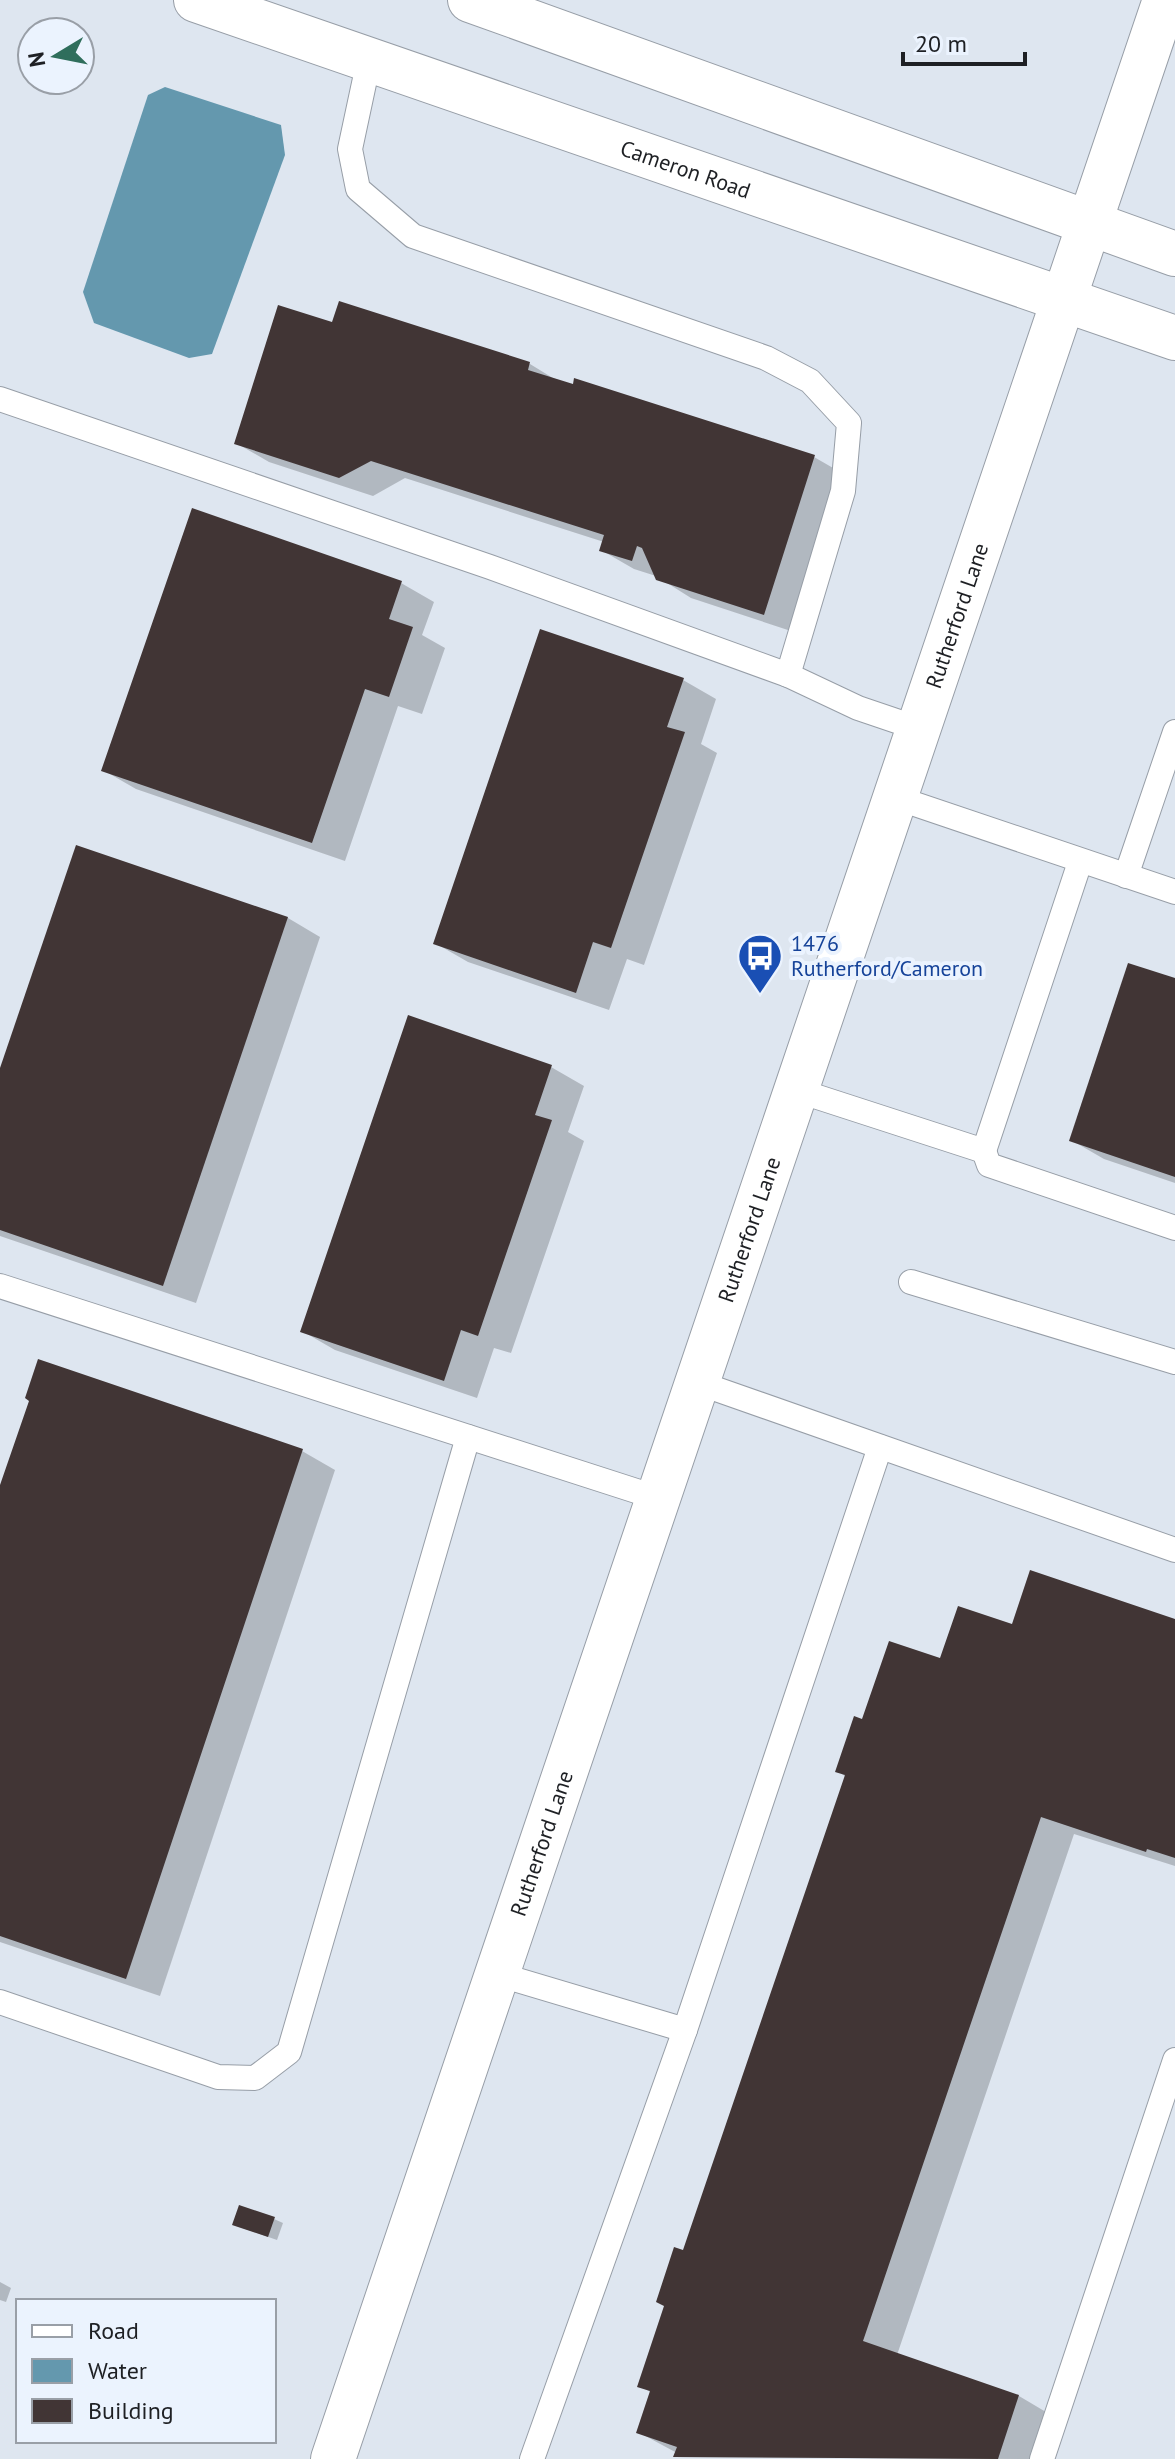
<svg xmlns="http://www.w3.org/2000/svg" width="1175" height="2459" font-family="'PT Sans',sans-serif">
  <style>
    .water { fill: #6498ae }
    .shadow { fill: #0003 }
    .building { fill: #413535 }
    .lines { fill: none; stroke-linecap: round; stroke-linejoin: round }
    .service-casing { stroke: #979ea7; stroke-width: 26 }
    .tertiary-casing { stroke: #979ea7; stroke-width: 46 }
    .secondary-casing { stroke: #979ea7; stroke-width: 46 }
    .service { stroke: #fff; stroke-width: 24 }
    .tertiary { stroke: #fff; stroke-width: 44 }
    .secondary { stroke: #fff; stroke-width: 44 }
    .labels { text-anchor: middle; stroke-width: 8; stroke-linejoin: round; paint-order: stroke }
    .street-label { font-size: 22px; fill: #1e2024; stroke: #ebf3fe }
    .transit-label { font-size: 22px; fill: #164399; stroke: #ebf3fe; text-anchor: start }
  </style>
  <rect width="100%" height="100%" fill="#dee6f0"/>
  <polygon class="water" points="165,87 281,125 285,155 212,354 189,358 94,323 83,292 148,95"/>
  <g class="shadow">
    <polygon points="340,304 530,364 561,383 574,387 576,381 814,457 847,476 797,633 691,598 656,576 634,569 601,550 604,542 405,478 373,496 269,462 236,443 333,324"/>
    <polygon points="401,583 434,602 422,635 445,648 422,714 398,706 345,861 136,789 103,770"/>
    <polygon points="683,680 716,699 701,744 717,753 644,965 627,959 609,1010 468,962 435,943"/>
    <polygon points="77,847 288,918 320,937 196,1303 0,1236 0,1075"/>
    <polygon points="1175,980 1175,1183 1104,1159 1071,1140"/>
    <polygon points="551,1067 584,1086 568,1132 584,1141 511,1353 494,1348 477,1398 335,1350 302,1331"/>
    <polygon points="302,1451 335,1470 160,1996 0,1942 0,1491"/>
    <polygon points="1175,1622 1175,1866 1074,1834 897,2355 1019,2396 1051,2415 1037,2459 676,2457 677,2453 638,2432 652,2393 640,2386 846,1777 838,1771 863,1722 942,1661 1014,1627"/>
    <polygon points="274,2219 283,2223 277,2240 243,2228"/>
    <polygon points="0,2282 11,2288 6,2302 0,2300"/>
  </g>
  <g class="building">
    <polygon points="339,301 530,362 528,370 573,384 574,378 815,455 764,615 656,580 642,548 637,546 632,561 599,551 604,535 371,461 339,478 234,444 278,305 332,322"/>
    <polygon points="192,508 402,581 389,619 413,627 389,697 365,689 312,843 101,771"/>
    <polygon points="540,629 684,678 667,727 685,732 611,948 593,942 576,993 433,944"/>
    <polygon points="76,845 288,917 163,1286 0,1230 0,1068"/>
    <polygon points="1128,963 1175,978 1175,1177 1069,1141"/>
    <polygon points="408,1015 552,1065 535,1115 552,1120 478,1336 461,1330 444,1381 300,1332"/>
    <polygon points="38,1359 303,1449 126,1979 0,1936 0,1485 29,1401 25,1398"/>
    <polygon points="1030,1570 1175,1619 1175,1858 1147,1849 1146,1852 1041,1817 863,2341 1019,2395 998,2459 673,2457 677,2447 636,2433 650,2391 637,2387 664,2306 656,2302 674,2247 683,2250 845,1775 835,1772 854,1716 862,1719 889,1641 940,1658 958,1606 1012,1624"/>
    <polygon points="239,2205 275,2217 268,2237 232,2225"/>
  </g>
  <g class="lines">
    <g class="service-casing">
      <g id="service">
        <polyline points="369,60 350,149 358,189 413,236 766,358 810,381 849,423 843,491 788,675"/>
        <polyline points="0,399 490,567 788,675 858,708 917,728"/>
        <polyline points="894,797 1175,892"/>
        <polyline points="1126,876 1175,732"/>
        <polyline points="796,1090 984,1151 1080,862"/>
        <polyline points="984,1151 989,1165 1175,1228"/>
        <polyline points="911,1282 1175,1362"/>
        <polyline points="0,1286 658,1498"/>
        <polyline points="696,1382 1175,1550"/>
        <polyline points="497,1974 685,2030 880,1447"/>
        <polyline points="0,2002 218,2077 255,2078 289,2052 468,1437"/>
        <polyline points="532,2459 685,2030"/>
        <polyline points="1042,2459 1175,2060"/>
      </g>
    </g>
    <g class="tertiary-casing">
      <g id="tertiary">
        <path id="s1" d="M333,2459L1165,0"/>
      </g>
    </g>
    <g class="secondary-casing">
      <g id="secondary">
        <path id="s2" d="M196,0L1175,338"/>
        <polyline points="470,0 1175,254"/>
      </g>
    </g>
    <use href="#service" class="service"/>
    <use href="#tertiary" class="tertiary"/>
    <use href="#secondary" class="secondary"/>
  </g>
  <defs>
    <g id="bus-pin" transform="scale(2.3)"><path d="M0 17L-7.5 6A9.5 9.5 0 1 1 7.5 6Z" fill="#1a4fb4" stroke="#ebf3fe"/><path d="M-5-6H5V4H4V6H2V4H-2V6H-4V4H-5ZM-3.5-4V0h7V-4ZM-3.5 1.2v1.5H-2V1.2ZM2 1.2v1.5H3.5V1.2Z" fill="#fff"/></g>
  </defs>
  <g fill-rule="evenodd">
    <use href="#bus-pin" x="760" y="956"/>
  </g>
  <g class="labels">
    <g class="street-label">
      <text dy="8" stroke="none"><textPath href="#s2" startOffset="518">Cameron Road</textPath></text>
      <text dy="8" stroke="none"><textPath href="#s1" startOffset="1946">Rutherford Lane</textPath></text>
      <text dy="8" stroke="none"><textPath href="#s1" startOffset="1298">Rutherford Lane</textPath></text>
      <text dy="8" stroke="none"><textPath href="#s1" startOffset="650">Rutherford Lane</textPath></text>
    </g>
    <g class="transit-label">
      <text x="791" y="951">1476<tspan x="791" dy="25">Rutherford/Cameron</tspan></text>
    </g>
  </g>
  <rect x="16" y="2299" width="260" height="144" fill="#ebf3fe" stroke="#999fa7" stroke-width="2"/>
  <rect x="32" y="2325" width="40" height="12" fill="#ffffff" stroke="#999fa7" stroke-width="2"/>
  <text x="88" y="2339" font-size="24" fill="#1e2024">Road</text>
  <rect x="32" y="2359" width="40" height="24" fill="#6498ae" stroke="#999fa7" stroke-width="2"/>
  <text x="88" y="2379" font-size="24" fill="#1e2024">Water</text>
  <rect x="32" y="2399" width="40" height="24" fill="#413535" stroke="#999fa7" stroke-width="2"/>
  <text x="88" y="2419" font-size="24" fill="#1e2024">Building</text>
  <g transform="translate(56 56) rotate(260)"><circle r="38" fill="#ebf3fe" stroke="#999fa7" stroke-width="2"/>
  <path d="M0-6L14 30L0 20L-14 30Z" fill="#2f6e5c"/>
  <text y="-12" font-size="22" font-weight="bold" text-anchor="middle" fill="#1e2024">N</text>
  </g>
  <path d="M903 52v12h122v-12" fill="none" stroke="#1e2024" stroke-width="4"/>
  <text x="915" y="52" font-size="24" fill="#1e2024" stroke="#ebf3fe" stroke-width="6" paint-order="stroke">20 m</text>
</svg>
